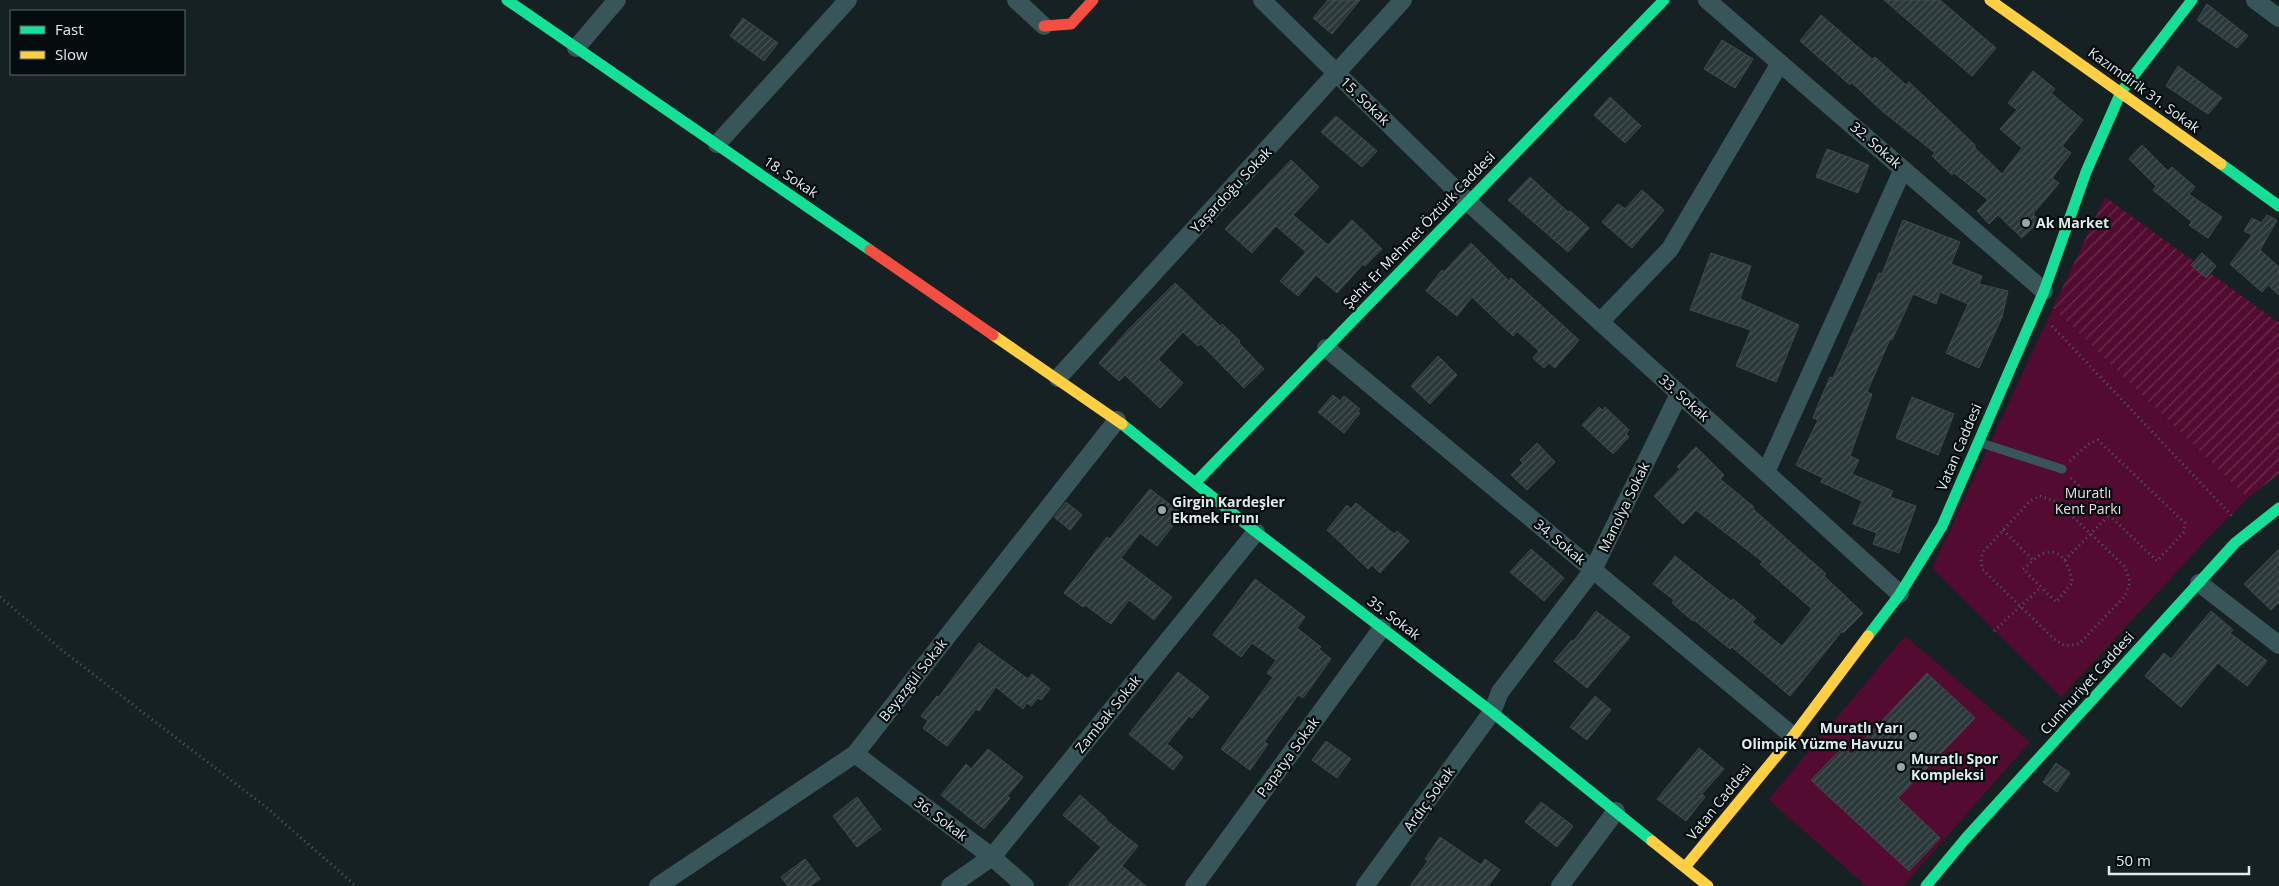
<svg xmlns="http://www.w3.org/2000/svg" width="2279" height="886" font-family="'Open Sans',sans-serif">
  <style>
    .park { fill: #530b31 }
    .garden { fill: url(#garden-furrows) }
    .building { fill: url(#building-hatch); stroke: #404a4c }
    .lines { fill: none; stroke-linecap: round; stroke-linejoin: round }
    .path { stroke: #4c5f63; stroke-width: 3; stroke-dasharray: 1 4; stroke-linecap: butt }
    .lane { stroke: #38555a; stroke-width: 9 }
    .street { stroke: #38555a; stroke-width: 18 }
    .fast { stroke: #16e098; stroke-width: 11 }
    .slow { stroke: #ffcf43; stroke-width: 11 }
    .jam { stroke: #f24e42; stroke-width: 11 }
    .poi-dot { fill: #99a5a8; stroke: #050c0e; stroke-width: 2 }
    .labels { text-anchor: middle; stroke-width: 4.5; stroke-linejoin: round; paint-order: stroke }
    .street-label { font-size: 14px; fill: #dfecef; stroke: #050c0e }
    .poi-label { font-size: 14px; font-weight: bold; fill: #dfecef; stroke: #050c0e; text-anchor: start }
    .park-label { font-size: 14px; fill: #f4d9e2; stroke: #050c0e }
  </style>
  <defs>
    <pattern id="garden-furrows" width="10" height="10" patternUnits="userSpaceOnUse" patternTransform="scale(1.25)"><rect width="10" height="10" fill="#530b31"/><path d="M-1 1l2-2M0 10L10 0M9 11l2-2" fill="none" stroke="#6b2f4f"/></pattern>
    <pattern id="building-hatch" width="6" height="6" patternUnits="userSpaceOnUse" patternTransform="scale(1.25)"><rect width="6" height="6" fill="#2a383a"/><path d="M-1 1l2-2M0 6l6-6M5 7l2-2" fill="none" stroke="#485557"/></pattern>
  </defs>
  <rect width="100%" height="100%" fill="#162123"/>
  <g class="park">
    <polygon points="2053,308 2248,498 2207,539 2061,697 1932,568"/>
    <polygon points="1905,636 2030,742 1903,886 1866,886 1761,793 1769,799"/>
  </g>
  <polygon class="garden" points="2105,197 2279,323 2279,474 2248,498 2053,308"/>
  <g class="building">
    <polygon points="1328,0 1360,0 1332,34 1313,18"/>
    <polygon points="1884,0 1940,0 1996,48 1972,76"/>
    <polygon points="2207,4 2248,36 2237,48 2197,20"/>
    <polygon points="1821,15 1872,59 1875,57 1906,85 1909,82 1975,145 1975,148 2002,174 2022,148 2000,129 2017,110 2008,103 2033,71 2055,89 2051,93 2083,120 2062,146 2071,153 2052,178 2059,183 2033,214 2040,221 2022,238 1998,215 1989,224 1977,211 1988,200 1954,173 1952,175 1932,156 1935,153 1882,111 1851,82 1850,85 1800,41"/>
    <polygon points="743,18 778,43 764,61 730,36"/>
    <polygon points="1722,40 1753,59 1735,88 1704,69"/>
    <polygon points="2178,66 2222,98 2208,114 2166,86"/>
    <polygon points="1610,97 1641,126 1625,143 1594,115"/>
    <polygon points="1336,116 1377,151 1362,167 1321,132"/>
    <polygon points="2142,145 2168,171 2172,167 2195,187 2189,194 2222,217 2208,238 2189,225 2192,222 2153,190 2156,186 2129,159"/>
    <polygon points="1827,149 1869,165 1858,193 1816,177"/>
    <polygon points="1291,160 1319,187 1293,215 1328,245 1352,220 1382,249 1365,266 1363,264 1337,293 1316,275 1298,296 1280,281 1306,252 1276,226 1252,253 1225,229"/>
    <polygon points="1530,177 1568,212 1570,211 1589,228 1568,252 1508,200"/>
    <polygon points="1642,190 1664,210 1632,248 1602,222 1618,204 1625,209"/>
    <polygon points="2267,215 2277,220 2260,250 2279,267 2279,295 2268,285 2262,292 2230,264 2252,235 2244,231 2252,218 2261,223"/>
    <polygon points="1903,220 1960,242 1951,264 1982,276 1979,284 2008,291 2002,317 1979,368 1946,353 1968,304 1940,292 1936,304 1913,294 1892,340 1890,339 1867,392 1872,394 1850,456 1859,460 1852,474 1893,491 1890,497 1916,506 1899,553 1873,544 1877,533 1853,524 1862,501 1821,482 1823,478 1796,465 1818,420 1813,418 1818,405 1830,377 1833,378 1879,273 1882,274"/>
    <polygon points="1471,243 1509,281 1511,278 1579,340 1555,368 1549,363 1544,368 1533,358 1539,351 1517,331 1513,336 1472,297 1457,316 1426,291 1442,270 1444,272"/>
    <polygon points="1711,253 1751,266 1740,299 1799,325 1776,382 1736,366 1751,330 1690,310"/>
    <polygon points="2202,253 2216,266 2206,278 2191,265"/>
    <polygon points="1175,283 1220,326 1222,324 1240,341 1239,343 1264,369 1244,388 1201,344 1198,346 1183,332 1158,359 1183,383 1160,408 1125,375 1119,381 1099,363 1127,331"/>
    <polygon points="1438,356 1457,375 1430,404 1411,386"/>
    <polygon points="1333,395 1340,401 1344,396 1360,409 1357,412 1360,413 1344,433 1318,412"/>
    <polygon points="1912,397 1954,414 1938,455 1896,438"/>
    <polygon points="1599,407 1602,410 1605,407 1629,430 1626,434 1629,437 1613,454 1582,425"/>
    <polygon points="1537,443 1555,462 1527,490 1511,475 1523,463 1520,460"/>
    <polygon points="1696,447 1724,475 1720,479 1754,507 1753,509 1826,574 1824,576 1863,613 1843,633 1842,631 1790,696 1732,647 1730,649 1694,620 1693,621 1672,603 1674,600 1653,584 1675,556 1731,601 1733,599 1756,618 1752,622 1782,646 1812,609 1760,564 1763,562 1696,510 1683,524 1654,496 1680,469 1677,467"/>
    <polygon points="1150,489 1182,514 1157,546 1140,533 1121,558 1172,597 1154,620 1129,600 1111,624 1085,605 1083,607 1064,593 1107,537 1110,539"/>
    <polygon points="1066,502 1082,515 1070,530 1054,517"/>
    <polygon points="1356,503 1394,534 1397,531 1409,541 1380,573 1372,565 1368,569 1327,530 1347,505 1351,509"/>
    <polygon points="1531,549 1564,578 1544,601 1510,572"/>
    <polygon points="2279,549 2279,602 2271,610 2244,584"/>
    <polygon points="1255,579 1305,617 1297,628 1321,647 1319,649 1331,659 1303,698 1298,695 1264,742 1268,744 1250,770 1221,749 1273,677 1267,673 1276,660 1252,643 1241,657 1213,635"/>
    <polygon points="1596,611 1630,637 1587,688 1554,661 1572,640 1573,642"/>
    <polygon points="2211,611 2233,630 2230,633 2267,661 2247,686 2218,663 2181,707 2145,676 2164,653 2171,659"/>
    <polygon points="979,643 1028,679 1032,674 1050,689 1041,700 1038,698 1031,706 1027,703 1023,709 996,687 979,711 976,709 947,746 923,728 928,721 921,716 937,696 939,697"/>
    <polygon points="1178,672 1209,697 1192,718 1189,716 1167,744 1183,757 1173,770 1129,734"/>
    <polygon points="1927,673 1975,718 1898,798 1940,838 1909,871 1811,780 1843,747 1851,754"/>
    <polygon points="1595,696 1611,710 1587,740 1570,727"/>
    <polygon points="1326,741 1351,759 1337,778 1312,760"/>
    <polygon points="1699,748 1724,769 1702,794 1705,797 1686,821 1657,799"/>
    <polygon points="988,749 1023,777 1007,796 1010,798 984,829 941,795 966,764 971,769"/>
    <polygon points="2056,763 2070,773 2057,792 2043,782"/>
    <polygon points="1080,795 1107,819 1106,820 1138,846 1122,866 1146,886 1067,886 1101,847 1063,815"/>
    <polygon points="857,797 881,829 857,847 833,816"/>
    <polygon points="1541,802 1573,826 1557,847 1525,822"/>
    <polygon points="1440,837 1481,865 1485,859 1500,870 1488,886 1410,886 1428,861 1425,859"/>
    <polygon points="805,859 820,879 810,886 788,886 781,877"/>
  </g>
  <g class="lines">
    <g class="path">
      <polyline points="2052,326 2234,518"/>
      <polyline points="2070,461 2090,443 2098,440 2185,523 2184,532 2157,561 2109,515"/>
      <polygon points="2040,496 2057,502 2091,534 2125,567 2130,582 2125,596 2079,644 2065,646 2054,639 1982,569 1981,558 1984,551 2030,501"/>
      <polyline points="2003,530 2034,561"/>
      <polyline points="2065,560 2109,515 2070,477"/>
      <polyline points="0,597 63,651 266,807 356,886"/>
      <path d="M1994,631L2041,587L2023,569C2029,565 2036,557 2042,554C2062,545 2071,569 2072,583L2056,602L2041,587"/>
    </g>
    <polyline class="lane" points="1981,443 2062,469"/>
    <g class="street">
      <polyline points="1016,0 1044,26"/>
      <polyline points="1262,0 1468,202 1900,594"/>
      <polyline points="1707,0 2044,291"/>
      <polyline points="2255,0 2279,18"/>
      <polyline points="576,48 617,0"/>
      <polyline points="717,144 848,0"/>
      <polyline points="1600,322 1670,249 1780,63"/>
      <polyline points="1326,348 1793,736"/>
      <polyline points="1058,378 1403,0"/>
      <polyline points="1766,472 1903,169"/>
      <polyline points="2199,583 2279,645"/>
      <polyline points="855,754 992,857 1025,886"/>
      <polyline points="658,886 855,754 1117,420"/>
      <polyline points="950,886 992,857 1256,532"/>
      <polyline points="1194,886 1382,628"/>
      <polyline points="1365,886 1492,712 1500,692 1593,570 1679,394"/>
      <polyline points="1560,886 1616,811"/>
    </g>
    <g class="fast">
      <polyline points="507,0 870,250"/>
      <polyline points="2221,164 2279,206"/>
      <polyline points="1122,424 1256,532 1492,712 1652,841"/>
      <polyline points="1196,482 1664,0"/>
      <polyline points="1868,636 1900,594 1942,526 2044,291 2086,172 2121,92 2192,0"/>
      <polyline points="1926,886 1966,838 2235,543 2279,508"/>
    </g>
    <g class="slow">
      <polyline points="1990,0 2221,164"/>
      <polyline points="993,335 1122,424"/>
      <polyline points="1652,841 1708,886"/>
      <polyline points="1686,866 1793,736 1868,636"/>
    </g>
    <g class="jam">
      <polyline points="1044,26 1071,24 1093,0"/>
      <polyline points="870,250 993,335"/>
    </g>
  </g>
  <g class="poi-dot">
    <circle cx="2026" cy="223" r="5"/>
    <circle cx="1162" cy="510" r="5"/>
    <circle cx="1913" cy="736" r="5"/>
    <circle cx="1901" cy="767" r="5"/>
  </g>
  <g class="labels">
    <g class="street-label">
      <text transform="translate(2144 90) rotate(36)" y="5">Kazımdirik 31. Sokak</text>
      <text transform="translate(1365 101) rotate(44)" y="5">15. Sokak</text>
      <text transform="translate(1876 145) rotate(41)" y="5">32. Sokak</text>
      <text transform="translate(791 177) rotate(34)" y="5">18. Sokak</text>
      <text transform="translate(1231 190) rotate(-47)" y="5">Yaşardoğu Sokak</text>
      <text transform="translate(1419 230) rotate(-46)" y="5">Şehit Er Mehmet Öztürk Caddesi</text>
      <text transform="translate(1684 398) rotate(42)" y="5">33. Sokak</text>
      <text transform="translate(1959 447) rotate(-67)" y="5">Vatan Caddesi</text>
      <text transform="translate(1624 507) rotate(-64)" y="5">Manolya Sokak</text>
      <text transform="translate(1560 542) rotate(40)" y="5">34. Sokak</text>
      <text transform="translate(1394 618) rotate(37)" y="5">35. Sokak</text>
      <text transform="translate(913 680) rotate(-52)" y="5">Beyazgül Sokak</text>
      <text transform="translate(2087 683) rotate(-48)" y="5">Cumhuriyet Caddesi</text>
      <text transform="translate(1108 714) rotate(-51)" y="5">Zambak Sokak</text>
      <text transform="translate(1288 757) rotate(-54)" y="5">Papatya Sokak</text>
      <text transform="translate(1429 799) rotate(-54)" y="5">Ardıç Sokak</text>
      <text transform="translate(1719 802) rotate(-51)" y="5">Vatan Caddesi</text>
      <text transform="translate(941 819) rotate(37)" y="5">36. Sokak</text>
    </g>
    <g class="poi-label">
      <text x="2036" y="228">Ak Market</text>
      <text x="1172" y="507">Girgin Kardeşler<tspan x="1172" dy="16">Ekmek Fırını</tspan></text>
      <text x="1903" y="733" text-anchor="end">Muratlı Yarı<tspan x="1903" dy="16">Olimpik Yüzme Havuzu</tspan></text>
      <text x="1911" y="764">Muratlı Spor<tspan x="1911" dy="16">Kompleksi</tspan></text>
    </g>
    <g class="park-label">
      <text x="2088" y="498">Muratlı<tspan x="2088" dy="16">Kent Parkı</tspan></text>
    </g>
  </g>
  <rect x="10" y="10" width="175" height="65" fill="#050c0e" stroke="#5c6668"/>
  <rect x="20" y="26" width="25" height="8" fill="#16e098" stroke="#5c6668"/>
  <text x="55" y="35" font-size="15" fill="#dfecef">Fast</text>
  <rect x="20" y="51" width="25" height="8" fill="#ffcf43" stroke="#5c6668"/>
  <text x="55" y="60" font-size="15" fill="#dfecef">Slow</text>
  <path d="M2109 866v8h140v-8" fill="none" stroke="#dfecef" stroke-width="2.5"/>
  <text x="2116" y="866" font-size="15" fill="#dfecef" stroke="#050c0e" stroke-width="4" paint-order="stroke">50 m</text>
</svg>
